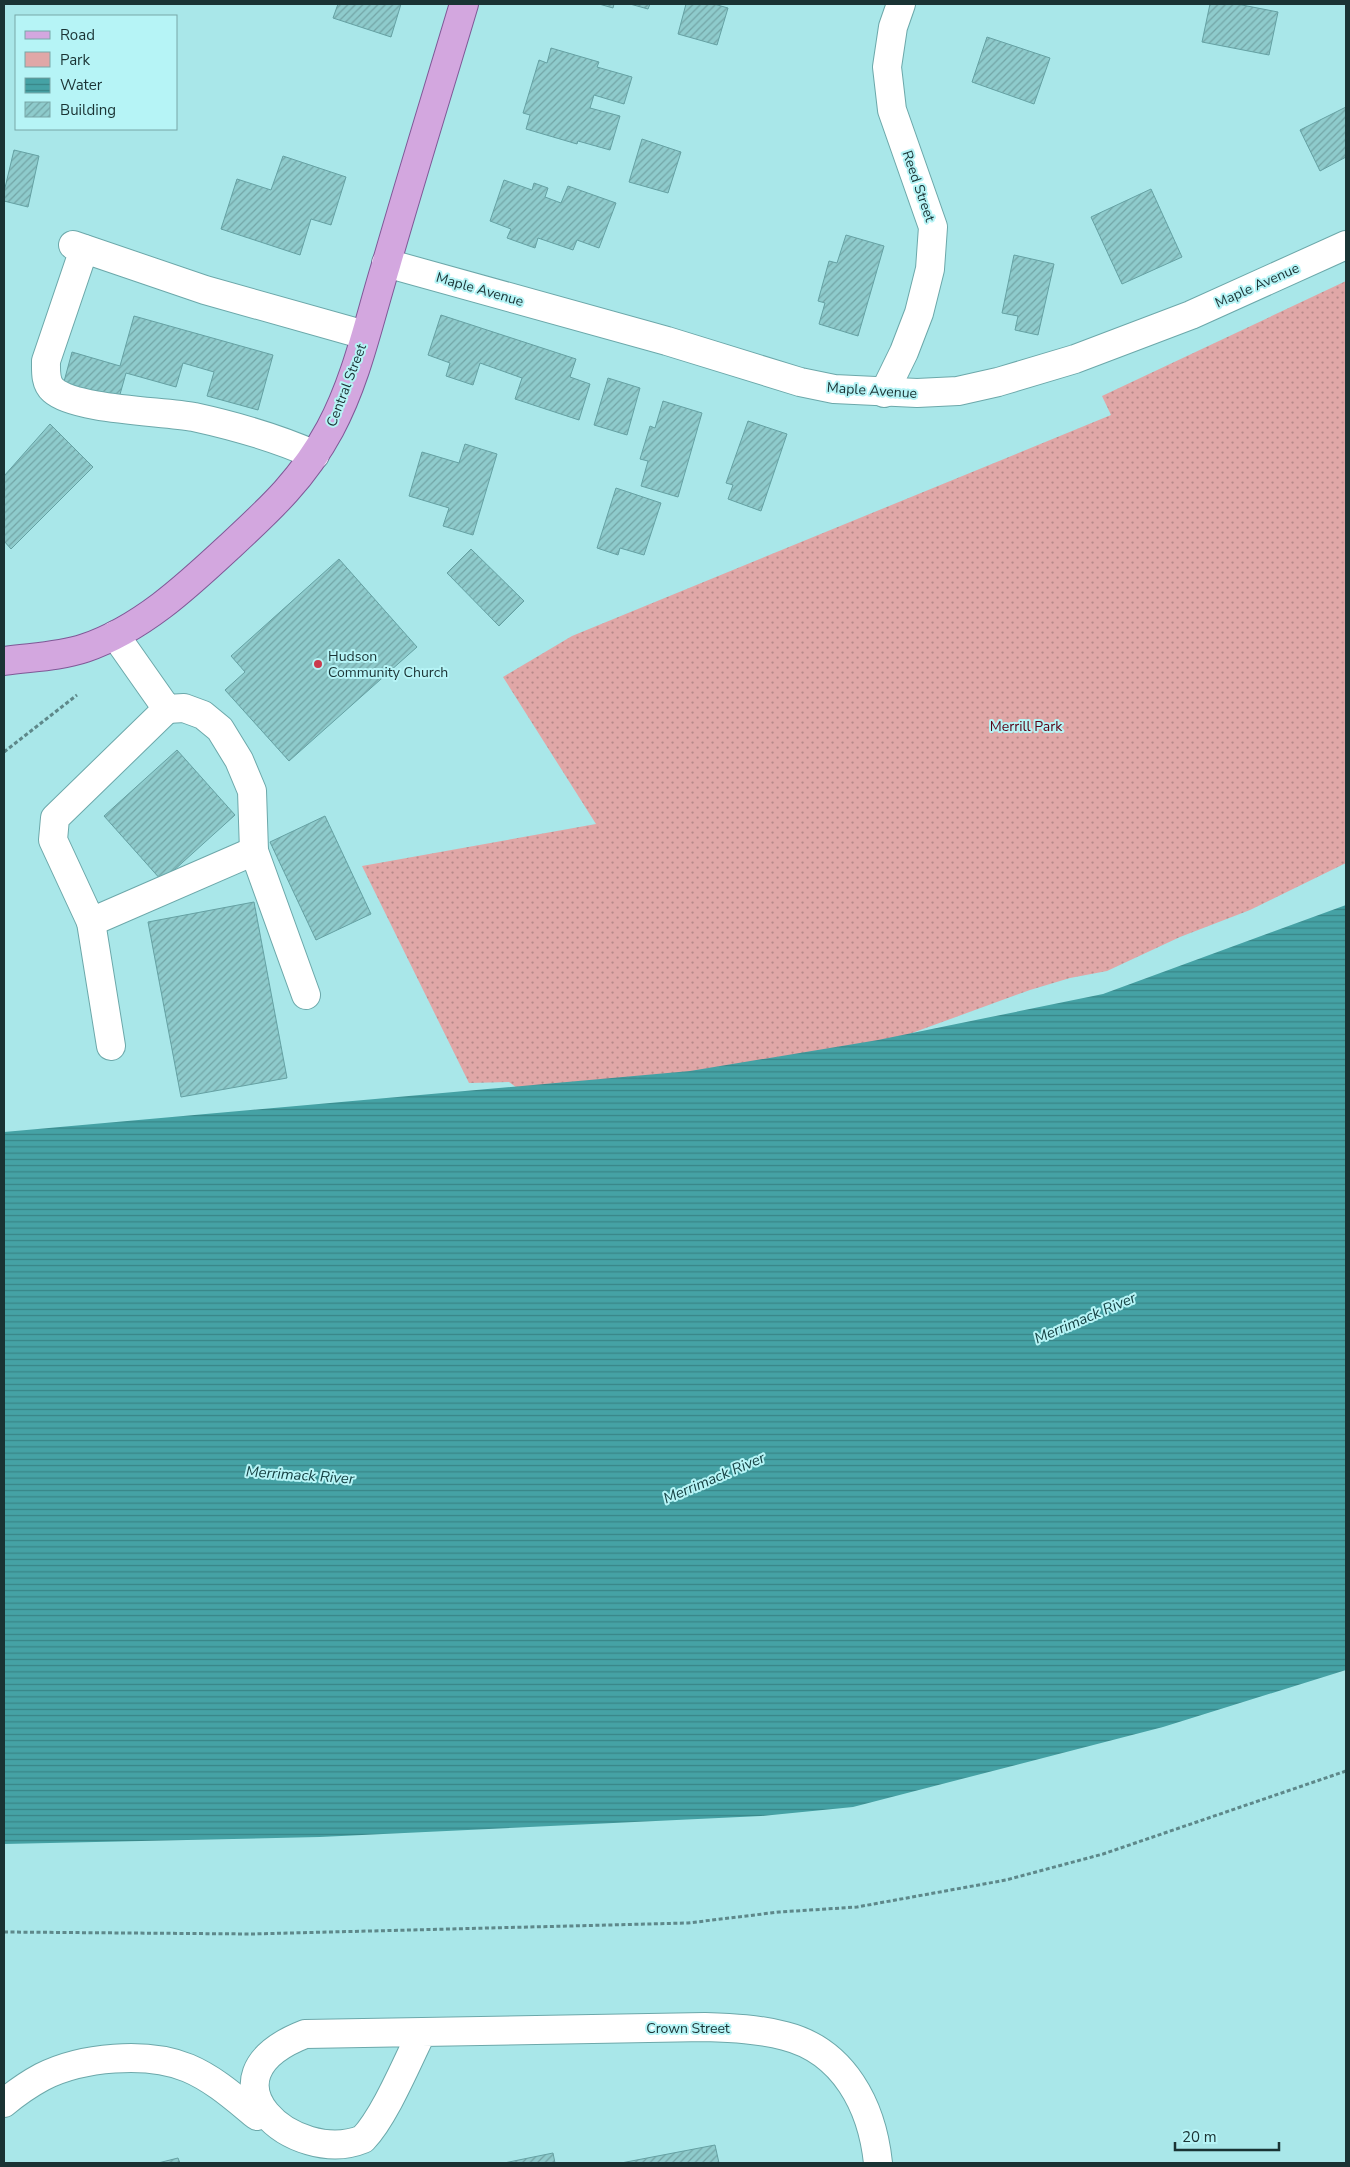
<svg xmlns="http://www.w3.org/2000/svg" width="1350" height="2167" font-family="'Nunito Sans',sans-serif">
  <style>
    .green { fill: url(#green-dots) }
    .water { fill: url(#water-rules) }
    .building { fill: url(#building-hatch); stroke: #65a1a3 }
    .lines { fill: none; stroke-linecap: round; stroke-linejoin: round }
    .minor-casing { stroke: #6ca8aa; stroke-width: 30 }
    .major-casing { stroke: #7f5896; stroke-width: 30 }
    .path { stroke: #5e888a; stroke-width: 3; stroke-dasharray: 4 2.5; stroke-linecap: butt }
    .minor { stroke: #fff; stroke-width: 28 }
    .major { stroke: #d3a7df; stroke-width: 28 }
    .poi-dot { fill: #ca3a4c; stroke: #b6f4f6; stroke-width: 2 }
    .labels { text-anchor: middle; stroke-width: 4; stroke-linejoin: round; paint-order: stroke }
    .street-label { font-size: 14px; fill: #1a3334; stroke: #b6f4f6 }
    .poi-label { font-size: 14px; fill: #1a3334; stroke: #b6f4f6; text-anchor: start }
    .park-label { font-size: 14px; fill: #590114; stroke: #b6f4f6 }
    .water-label { font-size: 15px; font-style: italic; fill: #164143; stroke: #b6f4f6 }
  </style>
  <defs>
    <pattern id="green-dots" width="8" height="8" patternUnits="userSpaceOnUse" patternTransform="scale(1.25)"><rect width="8" height="8" fill="#e0a7a7"/><path d="M2 2h.1M6 6h.1" fill="none" stroke="#b58989" stroke-width="1.8" stroke-linecap="round"/></pattern>
    <pattern id="water-rules" width="6" height="5" patternUnits="userSpaceOnUse" patternTransform="scale(1.25)"><rect width="6" height="5" fill="#45a2a5"/><path d="M0 2.5h6" fill="none" stroke="#398587"/></pattern>
    <pattern id="building-hatch" width="6" height="6" patternUnits="userSpaceOnUse" patternTransform="scale(1.25)"><rect width="6" height="6" fill="#8ecbcc"/><path d="M-1 1l2-2M0 6l6-6M5 7l2-2" fill="none" stroke="#73a5a6"/></pattern>
  </defs>
  <rect width="100%" height="100%" fill="#a9e7e9"/>
  <polygon class="green" points="1346,281 1346,863 1250,910 1180,937 1107,971 1070,978 1030,990 912,1033 879,1047 524,1093 509,1082 469,1083 362,866 596,824 503,677 572,636 1111,415 1102,396"/>
  <polygon class="water" points="1346,905 1346,1670 1163,1727 853,1807 761,1816 320,1837 4,1844 4,1132 690,1071 878,1040 1103,994"/>
  <g class="building">
    <polygon points="338,4 401,4 391,37 333,18"/>
    <polygon points="599,4 614,4 613,8"/>
    <polygon points="630,4 650,4 648,9"/>
    <polygon points="686,4 714,4 728,8 717,45 678,34"/>
    <polygon points="1210,4 1237,4 1278,12 1269,55 1202,42"/>
    <polygon points="987,37 1050,58 1034,104 972,82"/>
    <polygon points="551,48 599,62 597,67 632,77 624,104 594,95 590,108 620,116 610,150 578,141 577,144 526,129 530,115 523,113 539,60 547,63"/>
    <polygon points="1346,107 1346,157 1320,171 1300,130"/>
    <polygon points="642,139 681,152 668,193 629,182"/>
    <polygon points="14,150 39,156 28,207 4,201 4,192"/>
    <polygon points="283,156 346,177 331,225 311,219 300,255 221,229 237,179 271,190"/>
    <polygon points="504,180 532,190 534,183 548,188 545,197 561,203 568,186 616,203 599,248 577,240 573,250 538,238 535,248 507,238 511,229 490,221"/>
    <polygon points="1151,189 1182,257 1122,284 1091,217"/>
    <polygon points="846,235 884,246 858,336 819,324 825,303 818,301 829,261 837,263"/>
    <polygon points="1014,255 1054,264 1038,335 1015,330 1018,316 1002,313"/>
    <polygon points="441,315 576,359 570,377 590,384 579,420 515,399 522,378 480,363 473,385 446,376 450,363 428,355"/>
    <polygon points="134,316 273,355 258,410 207,396 214,372 183,363 176,387 126,373 117,405 62,389 72,352 120,366"/>
    <polygon points="608,378 640,388 627,435 594,425"/>
    <polygon points="663,401 702,413 678,497 641,486 648,461 640,459 650,426 655,428"/>
    <polygon points="748,421 787,434 761,511 728,499 733,485 726,483"/>
    <polygon points="50,424 93,467 11,549 4,541 4,476"/>
    <polygon points="465,444 497,454 473,535 443,526 449,508 409,496 422,452 459,463"/>
    <polygon points="616,488 661,503 644,555 620,548 618,555 597,548"/>
    <polygon points="471,549 524,601 499,626 447,573"/>
    <polygon points="339,559 417,647 289,761 225,690 245,672 231,656"/>
    <polygon points="177,750 235,815 162,881 104,816"/>
    <polygon points="325,816 371,914 316,940 270,842"/>
    <polygon points="254,902 287,1078 181,1097 148,922"/>
    <polygon points="715,2145 719,2163 621,2163"/>
    <polygon points="553,2153 555,2163 504,2163"/>
    <polygon points="178,2158 180,2163 158,2163"/>
  </g>
  <g class="lines">
    <g class="minor-casing">
      <g id="minor">
        <polyline points="73,245 205,290 365,335"/>
        <path d="M84,249L46,361C46,371 45,383 53,390C75,410 162,411 194,417C235,426 277,438 315,455"/>
        <polyline points="386,263 667,341 800,382 834,389 917,393 958,391 998,382 1075,359 1191,315 1346,245"/>
        <polyline points="884,393 904,352 919,313 930,269 933,227 892,110 887,67 893,27 901,4"/>
        <polyline points="115,635 167,709 184,708 203,715 220,729 239,760 252,791 254,851 306,995"/>
        <polyline points="167,709 55,818 53,840 91,922 254,851"/>
        <polyline points="91,922 111,1046"/>
        <path d="M422,2032C407,2062 385,2116 363,2139C295,2167 192,2078 305,2034L705,2027C732,2028 759,2029 785,2036C844,2051 872,2106 878,2163"/>
        <path d="M4,2103C16,2093 29,2084 42,2077C81,2057 147,2051 188,2068C214,2079 235,2098 257,2116"/>
      </g>
    </g>
    <g class="major-casing">
      <path id="major" d="M4,661C31,657 58,657 85,648C141,629 186,587 229,547C270,509 303,479 330,429C357,379 369,320 386,265C411,178 438,91 464,4"/>
    </g>
    <g class="path">
      <polyline points="4,752 77,695"/>
      <polyline points="4,1932 251,1934 688,1923 779,1912 857,1907 1006,1880 1103,1854 1346,1771"/>
    </g>
    <use href="#minor" class="minor"/>
    <use href="#major" class="major"/>
  </g>
  <circle class="poi-dot" cx="318" cy="664" r="5"/>
  <g class="labels">
    <g class="street-label">
      <text transform="translate(919 186) rotate(71)" y="5">Reed Street</text>
      <text transform="translate(1257 285) rotate(-24)" y="5">Maple Avenue</text>
      <text transform="translate(480 289) rotate(16)" y="5">Maple Avenue</text>
      <text transform="translate(346 385) rotate(-69)" y="5">Central Street</text>
      <text transform="translate(872 390) rotate(4)" y="5">Maple Avenue</text>
      <text x="688" y="2033">Crown Street</text>
    </g>
    <g class="poi-label">
      <text x="328" y="661">Hudson<tspan x="328" dy="16">Community Church</tspan></text>
    </g>
    <g class="park-label">
      <text x="1026" y="731">Merrill Park</text>
    </g>
    <g class="water-label">
      <text transform="translate(1085 1318) rotate(-23)" y="5">Merrimack River</text>
      <text transform="translate(300 1475) rotate(4)" y="5">Merrimack River</text>
      <text transform="translate(714 1478) rotate(-23)" y="5">Merrimack River</text>
    </g>
  </g>
  <rect width="1350" height="2167" fill="none" stroke="#1a3334" stroke-width="10"/>
  <rect x="15" y="15" width="162" height="115" fill="#b6f4f6" stroke="#78a7a8"/>
  <rect x="25" y="31" width="25" height="8" fill="#d3a7df" stroke="#78a7a8"/>
  <text x="60" y="40" font-size="15" fill="#1a3334">Road</text>
  <rect x="25" y="52" width="25" height="15" fill="#e0a7a7" stroke="#78a7a8"/>
  <text x="60" y="65" font-size="15" fill="#1a3334">Park</text>
  <rect x="25" y="78" width="25" height="15" fill="url(#water-rules)" stroke="#78a7a8"/>
  <text x="60" y="90" font-size="15" fill="#1a3334">Water</text>
  <rect x="25" y="102" width="25" height="15" fill="url(#building-hatch)" stroke="#78a7a8"/>
  <text x="60" y="115" font-size="15" fill="#1a3334">Building</text>
  <path d="M1175 2142v8h104v-8" fill="none" stroke="#1a3334" stroke-width="2.5"/>
  <text x="1182" y="2142" font-size="15" fill="#1a3334" stroke="#b6f4f6" stroke-width="4" paint-order="stroke">20 m</text>
</svg>
